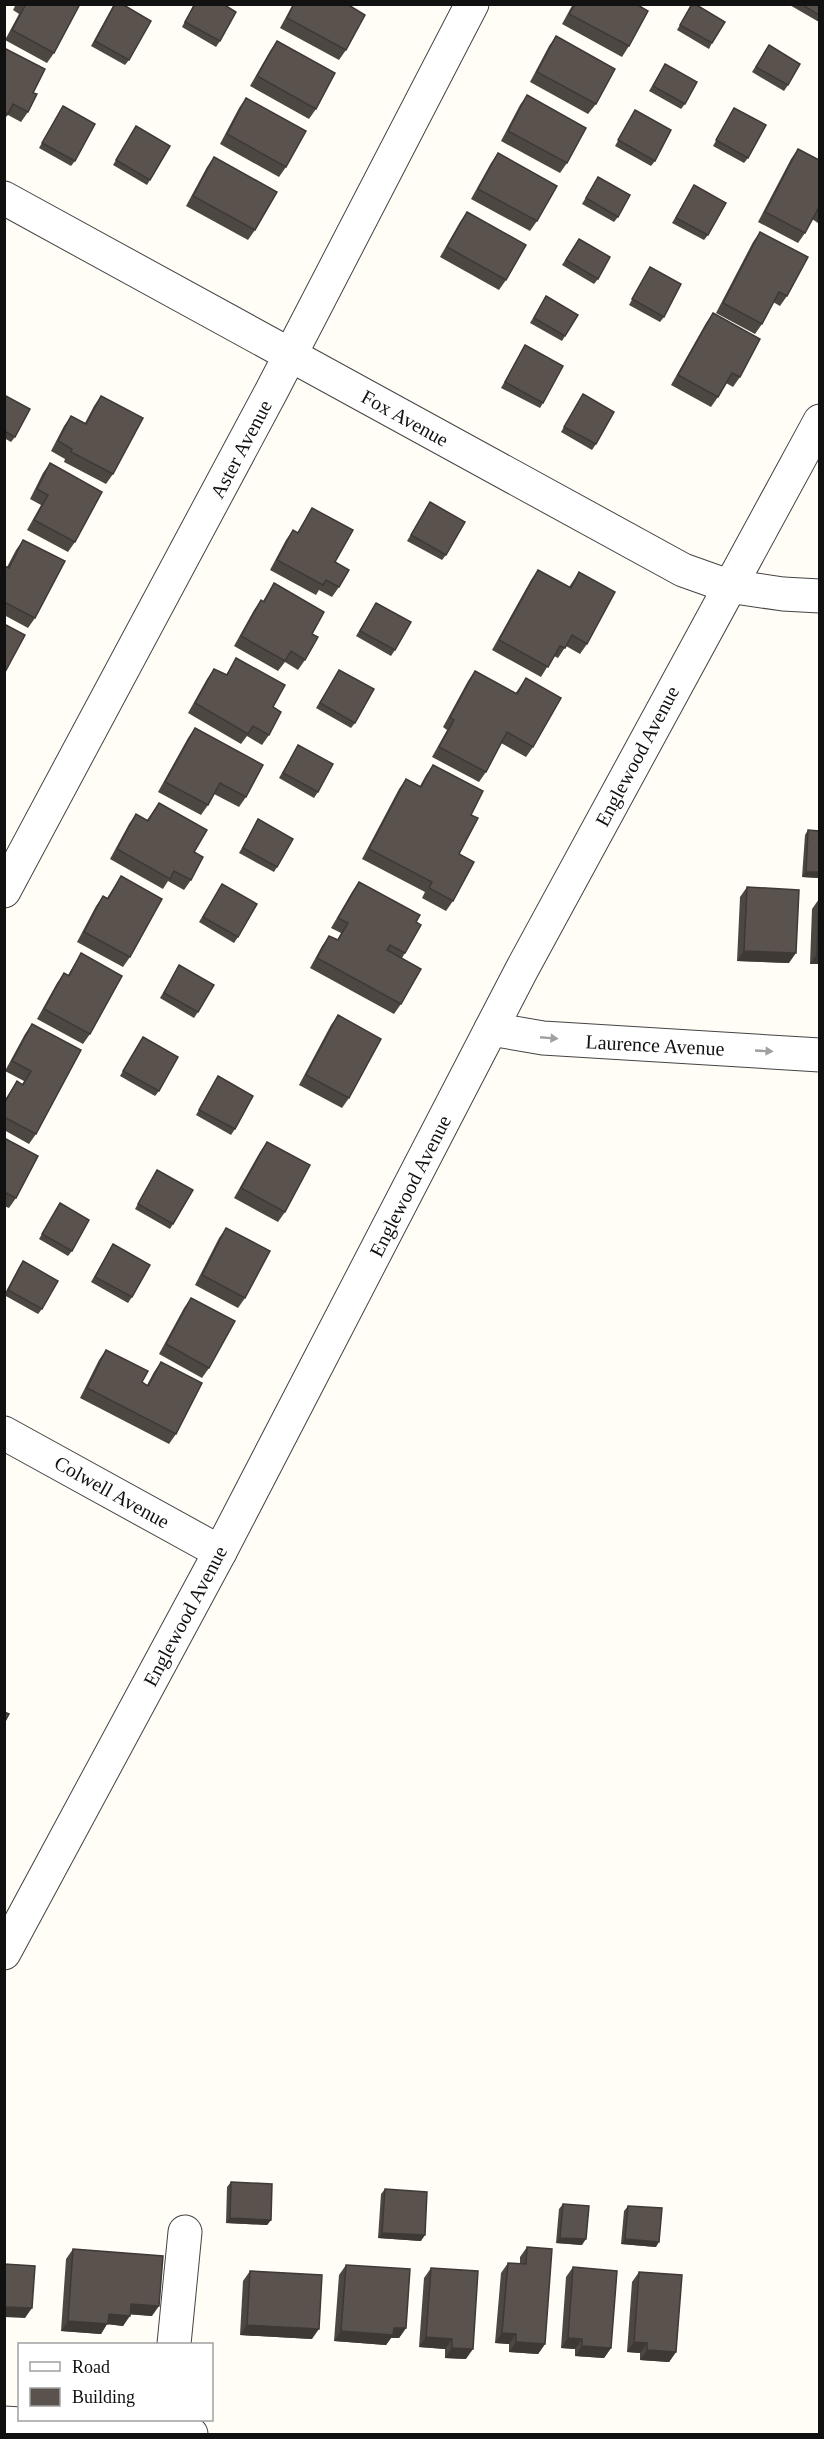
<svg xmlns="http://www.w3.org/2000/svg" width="824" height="2439" font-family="Georgia,serif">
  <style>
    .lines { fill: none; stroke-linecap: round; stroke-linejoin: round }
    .street-casing { stroke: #444; stroke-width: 35 }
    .street { stroke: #fff; stroke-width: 33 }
    .wall { fill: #4d4742 }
    .shaded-wall { fill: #3f3936 }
    .building { fill: #5a524d; stroke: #3f3936; stroke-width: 1.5 }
    .oneway { fill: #a0a0a0 }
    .labels { text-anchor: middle; stroke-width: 6; stroke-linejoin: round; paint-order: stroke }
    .street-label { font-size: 20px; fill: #111; stroke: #fff }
  </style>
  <rect width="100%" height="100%" fill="#fffdf5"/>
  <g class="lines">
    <g class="street-casing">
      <g id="street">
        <polyline points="4,198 683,570 728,586 783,594 820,596"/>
        <polyline points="4,891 271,392 472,4"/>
        <polyline points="491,1029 543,1038 820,1055"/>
        <polyline points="4,1433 220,1552"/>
        <polyline points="4,1953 220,1552 521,971 820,421"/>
        <polyline points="174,2344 185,2232"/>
        <polyline points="4,2423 191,2434"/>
      </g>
    </g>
    <use href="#street" class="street"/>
  </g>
  <g class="wall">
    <polygon points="16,4 80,4 54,53 47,63 5,40 19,14 13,10"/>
    <polygon points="114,4 129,60 125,65 91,46"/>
    <polygon points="194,4 223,4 220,41 216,47 182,27"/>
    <polygon points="293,4 347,4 346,50 339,60 280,28"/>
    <polygon points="573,4 636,4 629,46 622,57 562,24"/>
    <polygon points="692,4 712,43 709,49 677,30"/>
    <polygon points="788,4 819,4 819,22"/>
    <polygon points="556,36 596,104 588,114 530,82 549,46"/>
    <polygon points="277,41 316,109 309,119 250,86 270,51"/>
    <polygon points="769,45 788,85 784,91 752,72"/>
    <polygon points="4,48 33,93 28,112 21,122 8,115 4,119"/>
    <polygon points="665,64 685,104 681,109 649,91"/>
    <polygon points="527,95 567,163 560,173 501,141 520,105"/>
    <polygon points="246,98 286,167 279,177 220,144 239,108"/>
    <polygon points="63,106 75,161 71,166 39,148"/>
    <polygon points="734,108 748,158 744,163 713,146"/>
    <polygon points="635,110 655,161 651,166 615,146"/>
    <polygon points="136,126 150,180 147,185 113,165"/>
    <polygon points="798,149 819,160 819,221 818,223 812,219 805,233 798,243 758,222 791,159"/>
    <polygon points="498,153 537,221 530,231 471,199 491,163"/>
    <polygon points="214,157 255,230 248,240 186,206 207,167"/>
    <polygon points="598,177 618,217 614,222 582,204"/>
    <polygon points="694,185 708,235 704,240 672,223"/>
    <polygon points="467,212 506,280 499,290 440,257 460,222"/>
    <polygon points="760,232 787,296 780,306 773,302 762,324 755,334 716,313 753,242"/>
    <polygon points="579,239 598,279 594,284 562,265"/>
    <polygon points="650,267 664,317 660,322 629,305"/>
    <polygon points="546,296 565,336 562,341 530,323"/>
    <polygon points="713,313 740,377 733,387 726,383 718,397 711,407 671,385 706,323"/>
    <polygon points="525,345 543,403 540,408 501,388"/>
    <polygon points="583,394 596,444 592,450 561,432"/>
    <polygon points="4,395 15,437 11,442 4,438"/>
    <polygon points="101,396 113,474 106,484 64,462 65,459 51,451 64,426 71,416 85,423 94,406"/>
    <polygon points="50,463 75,542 68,552 27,530 41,505 30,499 43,473"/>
    <polygon points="430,502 446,555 442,560 407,541"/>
    <polygon points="312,508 335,562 339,587 332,597 319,590 316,595 270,570 286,540 293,530 297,533"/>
    <polygon points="23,540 35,618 28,628 4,615 4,566 7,567 16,550"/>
    <polygon points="538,570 569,587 579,572 587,644 580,654 566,646 558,658 554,656 541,677 492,650 531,580"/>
    <polygon points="274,583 312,634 305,660 298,670 285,662 278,671 234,646 254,610 261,600 263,601"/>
    <polygon points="376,603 395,650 391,656 356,636"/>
    <polygon points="236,658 273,707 269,735 262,745 247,736 241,744 188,713 207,679 214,669 226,675"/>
    <polygon points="339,670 355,723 351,728 316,708"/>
    <polygon points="475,671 515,694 526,678 533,747 526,757 501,743 486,772 479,782 432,757 447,730 443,727 468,681"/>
    <polygon points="195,728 246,797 239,807 214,794 208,805 201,815 158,792 188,738"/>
    <polygon points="298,745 318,792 314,798 279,778"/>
    <polygon points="433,765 471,815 459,854 453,901 446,911 422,898 425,892 362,859 399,789 406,779 420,786 426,775"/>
    <polygon points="159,803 194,852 191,880 184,890 168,881 163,889 110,859 129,824 136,814 147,820"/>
    <polygon points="258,819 277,867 274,872 239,853"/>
    <polygon points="808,830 819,831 819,878 802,877 805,835"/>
    <polygon points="121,876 130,957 123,967 77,942 96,906 103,896 107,898"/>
    <polygon points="359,882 416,922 405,953 402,958 401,1004 394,1014 310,968 322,946 329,936 337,940 341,933 331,928 352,892"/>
    <polygon points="222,884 238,937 234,943 199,922"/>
    <polygon points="747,887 789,963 737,961 740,897"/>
    <polygon points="819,899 819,964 810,964 812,909"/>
    <polygon points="81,953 90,1034 83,1044 37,1019 57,983 64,973 68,975"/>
    <polygon points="179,965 198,1012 194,1018 160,998"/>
    <polygon points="338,1015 349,1098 342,1108 299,1085 331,1025"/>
    <polygon points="32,1024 36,1134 29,1144 4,1130 4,1101 17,1081 22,1084 24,1081 5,1071 25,1034"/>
    <polygon points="143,1037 159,1091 155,1096 120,1076"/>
    <polygon points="218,1076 235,1129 231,1135 196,1115"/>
    <polygon points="4,1138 16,1198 9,1208 4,1206"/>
    <polygon points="267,1142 285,1212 278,1222 234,1198 260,1152"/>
    <polygon points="157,1170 173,1224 170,1229 135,1209"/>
    <polygon points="60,1203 72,1251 68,1256 39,1239"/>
    <polygon points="226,1228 245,1298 238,1308 195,1285 219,1238"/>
    <polygon points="113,1244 132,1297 128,1303 91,1282"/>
    <polygon points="23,1261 42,1309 38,1314 4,1295 19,1267"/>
    <polygon points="191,1298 209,1368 202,1378 159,1354 184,1308"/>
    <polygon points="106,1350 142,1382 147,1385 154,1372 161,1362 176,1434 169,1444 80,1398 99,1360"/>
    <polygon points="231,2182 271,2220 267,2225 226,2223 227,2187"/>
    <polygon points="385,2189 421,2241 378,2238 381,2194"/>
    <polygon points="563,2204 582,2245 556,2243 559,2209"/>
    <polygon points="628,2206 656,2247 621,2244 624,2211"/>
    <polygon points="527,2247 545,2344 538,2354 509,2352 509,2344 495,2343 501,2273 508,2263 520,2264 520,2257"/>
    <polygon points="73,2249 152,2316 130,2314 123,2326 107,2324 101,2334 61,2331 66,2259"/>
    <polygon points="346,2265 406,2328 399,2338 391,2338 386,2345 334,2341 339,2275"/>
    <polygon points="573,2267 611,2348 604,2358 575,2356 575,2349 561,2348 566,2277"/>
    <polygon points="431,2268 466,2359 445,2358 445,2349 419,2347 424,2278"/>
    <polygon points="250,2271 312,2339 240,2335 243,2281"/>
    <polygon points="639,2272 676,2352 669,2362 640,2360 640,2353 627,2352 632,2282"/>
  </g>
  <g class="shaded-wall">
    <polygon points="806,872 819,872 819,878 802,877"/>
    <polygon points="744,951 796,953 789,963 737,961"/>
    <polygon points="817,954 819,954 819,964 810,964"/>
    <polygon points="230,2218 271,2220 267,2225 226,2223"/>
    <polygon points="382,2233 425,2235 421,2241 378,2238"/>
    <polygon points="560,2238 586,2239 582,2245 556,2243"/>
    <polygon points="625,2239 659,2242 656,2247 621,2244"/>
    <polygon points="131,2304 159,2306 152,2316 124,2314"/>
    <polygon points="6,2307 32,2308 25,2318 4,2317 4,2309"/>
    <polygon points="109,2314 130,2316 123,2326 107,2324 101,2334 61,2331 68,2321"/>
    <polygon points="247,2325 319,2329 312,2339 240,2335"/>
    <polygon points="394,2328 406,2328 399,2338 391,2338 386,2345 334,2341 341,2331"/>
    <polygon points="502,2333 516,2334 509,2344 495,2343"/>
    <polygon points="426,2337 452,2339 445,2349 419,2347"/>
    <polygon points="568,2338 582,2339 575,2349 561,2348"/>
    <polygon points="516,2342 545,2344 538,2354 509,2352"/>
    <polygon points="634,2342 647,2343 640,2353 627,2352"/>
    <polygon points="582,2346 611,2348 604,2358 575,2356"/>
    <polygon points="452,2348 473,2349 466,2359 445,2358"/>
    <polygon points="647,2350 676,2352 669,2362 640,2360"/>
  </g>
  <g class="building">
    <polygon points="26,4 80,4 54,53 12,30"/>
    <polygon points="115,4 122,4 151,21 129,60 95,41"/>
    <polygon points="195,4 223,4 236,12 220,41 185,22"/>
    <polygon points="294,4 347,4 365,15 346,50 287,18"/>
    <polygon points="575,4 636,4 648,11 629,46 569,14"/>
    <polygon points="692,4 695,4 725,22 712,43 680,25"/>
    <polygon points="801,4 819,4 819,15"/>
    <polygon points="556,36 615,69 596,104 537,72"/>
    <polygon points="277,41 335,73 316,109 257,76"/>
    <polygon points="769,45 800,64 788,85 756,67"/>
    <polygon points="4,48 45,69 33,93 37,94 28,112 13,104 8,114 4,112"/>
    <polygon points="665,64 697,82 685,104 653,86"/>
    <polygon points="527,95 586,128 567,163 508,131"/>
    <polygon points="246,98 306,131 286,167 227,134"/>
    <polygon points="63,106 95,124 75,161 42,143"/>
    <polygon points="734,108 766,125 748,158 716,140"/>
    <polygon points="635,110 671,130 655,161 618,140"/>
    <polygon points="136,126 170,146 150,180 116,160"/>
    <polygon points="798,149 819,160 819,209 818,209 805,233 765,212"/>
    <polygon points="498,153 557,186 537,221 478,189"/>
    <polygon points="214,157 277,192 255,230 193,196"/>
    <polygon points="598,177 630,195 618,217 586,198"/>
    <polygon points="694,185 726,203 708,235 676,218"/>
    <polygon points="467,212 526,245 506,280 447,247"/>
    <polygon points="760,232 808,257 787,296 779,292 762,324 723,303"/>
    <polygon points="579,239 610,257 598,279 566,260"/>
    <polygon points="650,267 681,284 664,317 632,299"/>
    <polygon points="546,296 578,315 565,336 534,318"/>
    <polygon points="713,313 760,339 740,377 732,373 718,397 678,375"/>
    <polygon points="525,345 563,366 543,403 505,382"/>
    <polygon points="583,394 614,412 596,444 564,427"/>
    <polygon points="4,395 30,409 15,437 4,431"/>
    <polygon points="101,396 143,418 113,474 71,452 72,449 58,441 71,416 86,424"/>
    <polygon points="50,463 102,492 75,542 34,520 48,495 37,489"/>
    <polygon points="430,502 465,522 446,555 411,535"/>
    <polygon points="312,508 353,530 335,562 349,570 339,587 326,580 323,585 277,560 293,530 298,533"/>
    <polygon points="23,540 65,561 35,618 4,602 4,566 9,568"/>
    <polygon points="538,570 571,588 579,572 615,592 587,644 572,635 565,648 560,646 548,667 499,640"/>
    <polygon points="274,583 324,612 312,634 318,637 305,660 291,651 285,661 241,636 261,600 264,602"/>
    <polygon points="376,603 411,622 395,650 360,631"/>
    <polygon points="4,624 25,635 4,674"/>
    <polygon points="236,658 285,685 273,707 281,712 269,735 253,726 248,734 195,703 214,669 227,675"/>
    <polygon points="339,670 374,689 355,723 320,703"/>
    <polygon points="475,671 517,694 526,678 561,698 533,747 507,732 486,772 439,747 454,720 450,717"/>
    <polygon points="195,728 263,765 246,797 220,783 208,805 165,782"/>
    <polygon points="298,745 333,764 318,792 283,773"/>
    <polygon points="433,765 483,791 471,815 478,818 459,854 474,862 453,901 429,888 432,882 369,849 406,779 421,787"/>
    <polygon points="159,803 207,830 194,852 203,857 191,880 174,871 170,879 117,849 136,814 148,821"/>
    <polygon points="258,819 293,839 277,867 243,848"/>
    <polygon points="808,830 819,831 819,872 806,872"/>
    <polygon points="121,876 162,899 130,957 84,932 103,896 108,899"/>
    <polygon points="359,882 420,915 416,922 421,925 405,953 390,945 387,950 421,969 401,1004 317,958 329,936 338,940 348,923 338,918"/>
    <polygon points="222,884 257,904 238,937 203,917"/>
    <polygon points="747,887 799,890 796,953 744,951"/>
    <polygon points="819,899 819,954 817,954"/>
    <polygon points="81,953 122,976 90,1034 44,1009 64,973 69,976"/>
    <polygon points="179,965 214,985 198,1012 164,993"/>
    <polygon points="338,1015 381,1039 349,1098 306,1075"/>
    <polygon points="32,1024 81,1050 36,1134 4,1117 4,1104 17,1081 23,1085 31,1071 12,1061"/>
    <polygon points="143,1037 178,1057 159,1091 123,1071"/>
    <polygon points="218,1076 253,1096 235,1129 199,1110"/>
    <polygon points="4,1138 38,1156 16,1198 4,1192"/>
    <polygon points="267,1142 310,1165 285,1212 241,1188"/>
    <polygon points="157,1170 193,1190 173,1224 138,1204"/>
    <polygon points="60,1203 89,1220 72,1251 42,1234"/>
    <polygon points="226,1228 270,1251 245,1298 202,1275"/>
    <polygon points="113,1244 150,1265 132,1297 95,1277"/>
    <polygon points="23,1261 58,1281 42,1309 8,1290"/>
    <polygon points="191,1298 235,1321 209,1368 166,1344"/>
    <polygon points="106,1350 148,1371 142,1382 148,1386 161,1362 202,1383 176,1434 87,1388"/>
    <polygon points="4,1712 9,1714 4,1723"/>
    <polygon points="231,2182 272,2184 271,2220 230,2218"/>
    <polygon points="385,2189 427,2192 425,2235 382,2233"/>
    <polygon points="563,2204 589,2206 586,2239 560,2238"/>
    <polygon points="628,2206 662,2208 659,2242 625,2239"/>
    <polygon points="527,2247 552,2249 545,2344 516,2342 516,2334 502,2333 508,2263 526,2264"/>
    <polygon points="73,2249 163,2256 159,2306 131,2304 130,2316 109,2314 108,2324 68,2321"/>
    <polygon points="4,2264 35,2266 32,2308 6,2307 4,2315"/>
    <polygon points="346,2265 410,2269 406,2328 394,2328 393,2335 341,2331"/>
    <polygon points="573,2267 617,2271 611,2348 582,2346 582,2339 568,2338"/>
    <polygon points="431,2268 478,2271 473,2349 452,2348 452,2339 426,2337"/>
    <polygon points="250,2271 322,2275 319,2329 247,2325"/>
    <polygon points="639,2272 682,2275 676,2352 647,2350 647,2343 634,2342"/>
  </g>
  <defs><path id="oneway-solid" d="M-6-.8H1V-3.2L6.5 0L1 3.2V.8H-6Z" transform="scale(1.5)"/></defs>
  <g class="oneway">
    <use href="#oneway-solid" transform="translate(549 1038) rotate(5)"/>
    <use href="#oneway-solid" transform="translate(764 1051) rotate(3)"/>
  </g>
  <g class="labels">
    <g class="street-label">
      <text transform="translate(405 418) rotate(29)" y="7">Fox Avenue</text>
      <text transform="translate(241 449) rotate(-62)" y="7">Aster Avenue</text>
      <text transform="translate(637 756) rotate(-62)" y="7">Englewood Avenue</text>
      <text transform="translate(655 1045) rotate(3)" y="7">Laurence Avenue</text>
      <text transform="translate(410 1186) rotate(-63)" y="7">Englewood Avenue</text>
      <text transform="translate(112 1492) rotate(29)" y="7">Colwell Avenue</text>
      <text transform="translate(185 1616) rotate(-62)" y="7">Englewood Avenue</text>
    </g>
  </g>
  <rect width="824" height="2439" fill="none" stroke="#111111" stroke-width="12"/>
  <rect x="18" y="2343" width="195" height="78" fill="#ffffff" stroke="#a0a0a0" stroke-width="1.5"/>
  <rect x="30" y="2362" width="30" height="9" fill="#ffffff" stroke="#a0a0a0" stroke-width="1.5"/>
  <text x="72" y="2373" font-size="18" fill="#111111">Road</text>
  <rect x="30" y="2388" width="30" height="18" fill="#5a524d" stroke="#a0a0a0" stroke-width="1.5"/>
  <text x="72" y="2403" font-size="18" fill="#111111">Building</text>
</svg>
